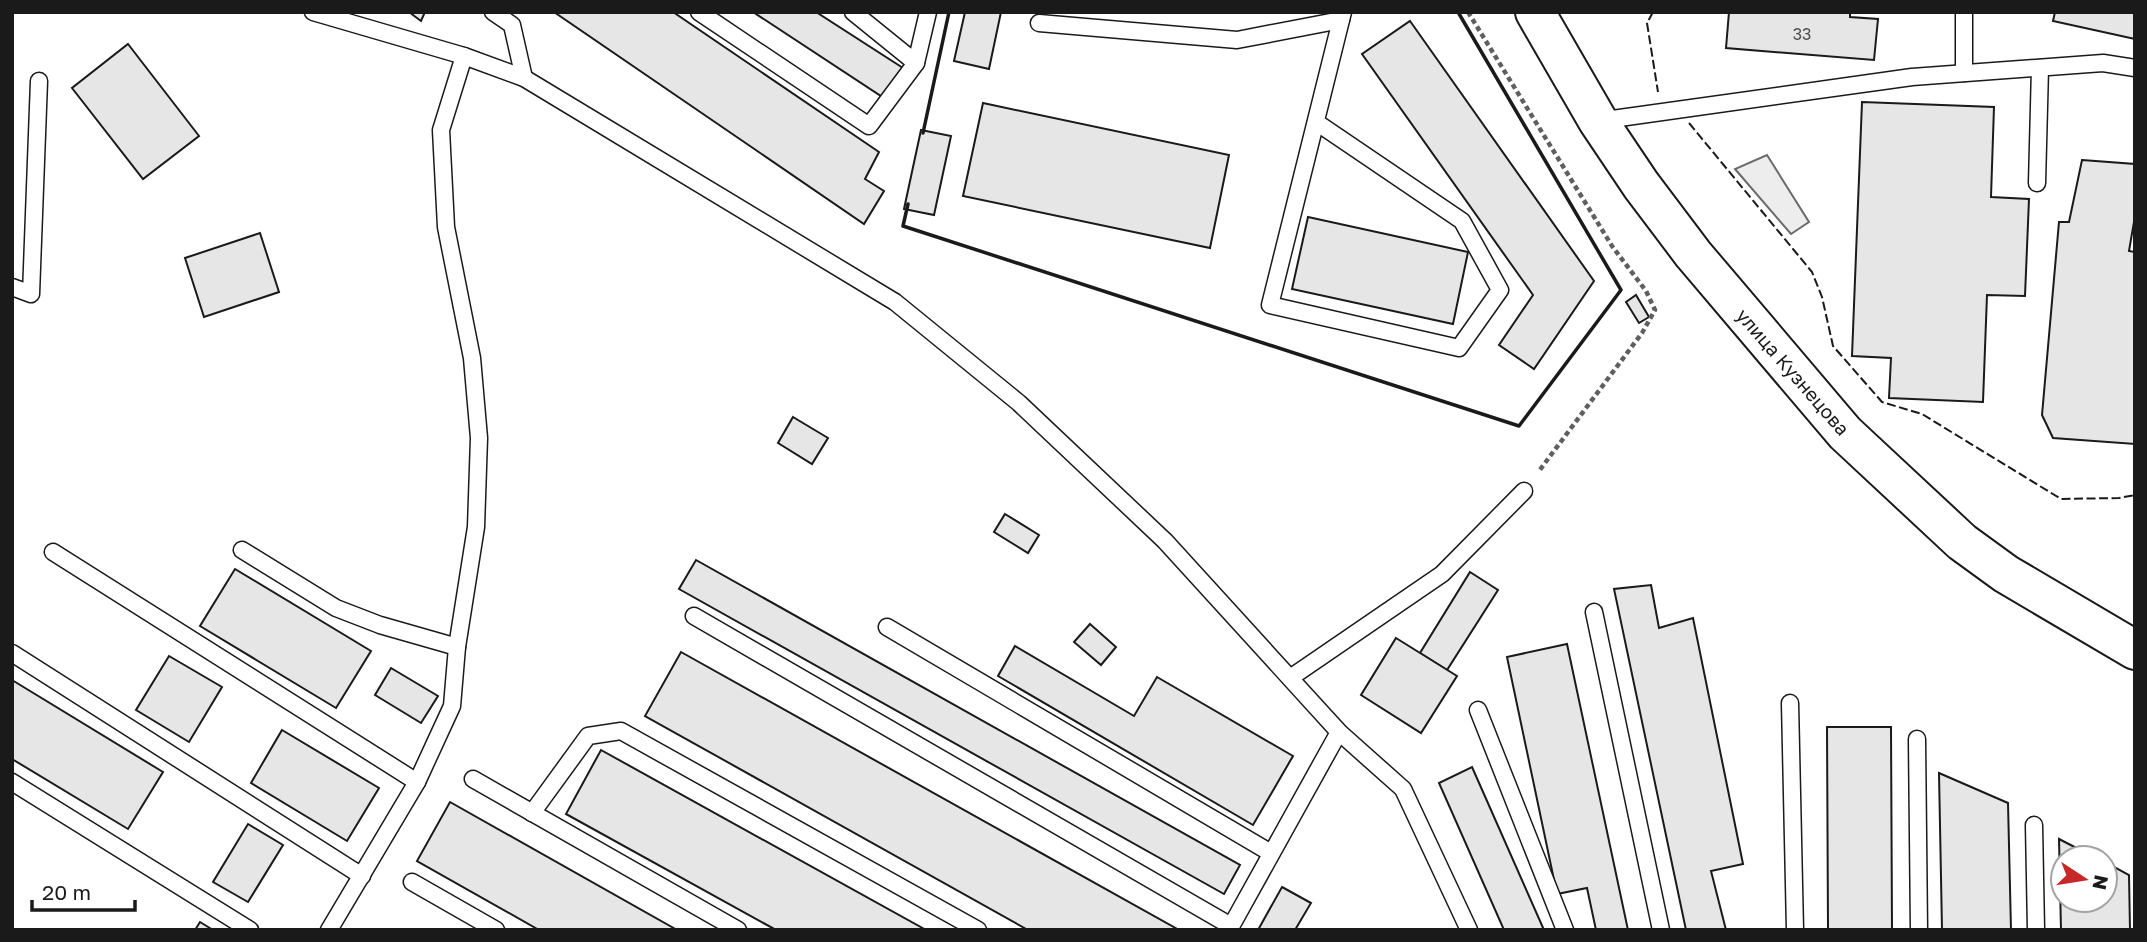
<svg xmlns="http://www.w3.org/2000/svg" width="2147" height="942" font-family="'Golos Text',sans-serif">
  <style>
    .parking { fill: #ededed; stroke: #6a6a6a; stroke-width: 2 }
    .building { fill: #e6e6e6; stroke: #1a1a1a; stroke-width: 2 }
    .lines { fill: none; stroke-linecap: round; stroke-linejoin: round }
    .service-casing { stroke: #1a1a1a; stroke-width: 19 }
    .primary-casing { stroke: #1a1a1a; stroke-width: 42 }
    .path { stroke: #5f5f5f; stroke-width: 4.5; stroke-dasharray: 5 3.5; stroke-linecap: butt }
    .service { stroke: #fff; stroke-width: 16 }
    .primary { stroke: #fff; stroke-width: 38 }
    .fence { stroke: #1a1a1a; stroke-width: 2; stroke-dasharray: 9 3.5; stroke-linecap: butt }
    .wall { stroke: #1a1a1a; stroke-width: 3.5 }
    .labels { text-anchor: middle; stroke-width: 5; stroke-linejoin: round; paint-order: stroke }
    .number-label { font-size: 16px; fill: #4d4d4d }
    .street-label { font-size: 19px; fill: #1a1a1a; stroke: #fff }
  </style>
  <rect width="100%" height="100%" fill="#fff"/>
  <polygon class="parking" points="1767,155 1809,222 1791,234 1735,169"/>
  <g class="building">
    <polygon points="409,12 425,12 421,21"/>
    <polygon points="554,12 673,12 879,152 865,179 884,191 864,224"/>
    <polygon points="753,12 816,12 903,68 884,98"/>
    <polygon points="965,12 1001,12 989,69 954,61"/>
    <polygon points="1729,12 1850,12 1850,17 1878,19 1874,60 1726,48"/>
    <polygon points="2055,12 2135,12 2135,39 2053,21"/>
    <polygon points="1410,21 1594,281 1534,369 1499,345 1533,295 1362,54"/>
    <polygon points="128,44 199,136 143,179 72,88"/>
    <polygon points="1862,102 1994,107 1991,197 2029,199 2025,296 1987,295 1983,402 1889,398 1891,358 1852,356"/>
    <polygon points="983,103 1229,155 1210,248 963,196"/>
    <polygon points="921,130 951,136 934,215 904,209"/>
    <polygon points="2082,160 2135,164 2135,216 2129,251 2135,252 2135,444 2053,438 2042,415 2059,222 2069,222"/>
    <polygon points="1308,217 1468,252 1453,324 1292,289"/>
    <polygon points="260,233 279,292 204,317 185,258"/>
    <polygon points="1636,295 1649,317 1639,323 1626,302"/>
    <polygon points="793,417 828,438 812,464 778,443"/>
    <polygon points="1005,514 1039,535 1028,553 994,532"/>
    <polygon points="696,560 1240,865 1224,894 679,589"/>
    <polygon points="235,569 371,651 336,708 200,626"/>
    <polygon points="1470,572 1498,590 1447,670 1420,653"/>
    <polygon points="1651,585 1659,628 1693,618 1743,864 1711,871 1726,930 1686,930 1614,589"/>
    <polygon points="1090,624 1116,647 1101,665 1074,642"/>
    <polygon points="1396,638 1457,676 1421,733 1361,695"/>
    <polygon points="1567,644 1628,930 1596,930 1587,888 1557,894 1507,657"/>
    <polygon points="1015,646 1134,716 1157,677 1293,756 1253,825 998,676"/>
    <polygon points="681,652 1179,930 1028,930 645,716"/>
    <polygon points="169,656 222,687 189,742 136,710"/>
    <polygon points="391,668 438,696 421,723 375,695"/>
    <polygon points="12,680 163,772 128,829 12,759"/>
    <polygon points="1827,727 1891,727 1892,930 1828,930"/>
    <polygon points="282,730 379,788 347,841 251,783"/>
    <polygon points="601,750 926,930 776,930 566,814"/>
    <polygon points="1472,767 1544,930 1504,930 1439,783"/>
    <polygon points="1939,773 2008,803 2011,930 1942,930"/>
    <polygon points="450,802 677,930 539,930 417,861"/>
    <polygon points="248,824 283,845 248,902 213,882"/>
    <polygon points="2059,839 2096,858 2063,858 2063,900 2105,900 2105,862 2129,875 2130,930 2061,930"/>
    <polygon points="1282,887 1311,903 1295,930 1258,930"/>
    <polygon points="200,922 213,930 195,930"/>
  </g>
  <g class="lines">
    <g class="service-casing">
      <g id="service">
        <polyline points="313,12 464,56 524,78 895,302 1019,403 1165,541 1339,732 1403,789 1469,930"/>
        <polyline points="493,12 512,25 524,78"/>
        <polyline points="699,12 869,126 916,63 928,12"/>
        <polyline points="853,12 916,63"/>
        <polyline points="1964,12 1964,73"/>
        <polyline points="1039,23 1237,40 1341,20"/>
        <polyline points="1598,121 1912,77 2103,63 2135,68"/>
        <polyline points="1316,122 1462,221 1500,290 1459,348 1270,305 1343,12"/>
        <polyline points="2037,183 2040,68"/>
        <polyline points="12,287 31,294 39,81"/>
        <polyline points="242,550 336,608 380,625 457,647"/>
        <polyline points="53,552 417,782"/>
        <polyline points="1594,612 1661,930"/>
        <polyline points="694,616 1231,926"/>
        <polyline points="887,627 1271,853"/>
        <polyline points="12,653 362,876"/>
        <polyline points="1290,678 1442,574 1524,491"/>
        <polyline points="1790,703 1795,930"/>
        <polyline points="1478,710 1565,930"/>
        <polyline points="1917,739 1919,930"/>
        <polyline points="473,779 738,930"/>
        <polyline points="12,782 250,930"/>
        <polyline points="532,813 588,736 621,731 978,930"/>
        <polyline points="2034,825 2036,930"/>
        <polyline points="412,882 496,930"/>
        <polyline points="329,930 417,782 452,706 457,647 476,527 479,438 472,358 446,227 441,130 464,56"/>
        <polyline points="1229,930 1339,732"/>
      </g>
    </g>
    <g class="primary-casing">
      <polyline id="primary" points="1535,12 1598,121 1641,185 1693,254 1845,433 1962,542 2006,574 2135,650"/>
    </g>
    <polyline class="path" points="1468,12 1612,246 1646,291 1655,310 1642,333 1539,471"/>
    <use href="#service" class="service"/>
    <use href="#primary" class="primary"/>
    <g class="fence">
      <polyline points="1653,12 1647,23 1658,92"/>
      <polyline points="1689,123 1812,272 1822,297 1833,346 1882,402 1922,414 2061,499 2119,498 2135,495"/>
    </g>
    <g class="wall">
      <polyline points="923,133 949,12"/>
      <polyline points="908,204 903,226 1519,426 1621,290 1458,12"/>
    </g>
  </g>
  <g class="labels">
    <g class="number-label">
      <text x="1802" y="40">33</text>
    </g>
    <g class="street-label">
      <text transform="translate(1793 372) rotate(49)" y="7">улица Кузнецова</text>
    </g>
  </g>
  <rect width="2147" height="942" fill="none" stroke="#1a1a1a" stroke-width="28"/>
  <g transform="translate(2084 879) rotate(102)"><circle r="33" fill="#ffffff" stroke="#a3a3a3" stroke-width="2"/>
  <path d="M0-5L12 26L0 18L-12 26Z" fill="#c62828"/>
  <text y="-10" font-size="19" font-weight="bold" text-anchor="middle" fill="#1a1a1a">N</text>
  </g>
  <path d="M32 900v10h103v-10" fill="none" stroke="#1a1a1a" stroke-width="3.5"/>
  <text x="42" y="900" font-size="21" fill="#1a1a1a" stroke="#ffffff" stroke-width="5" paint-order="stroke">20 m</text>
</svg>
